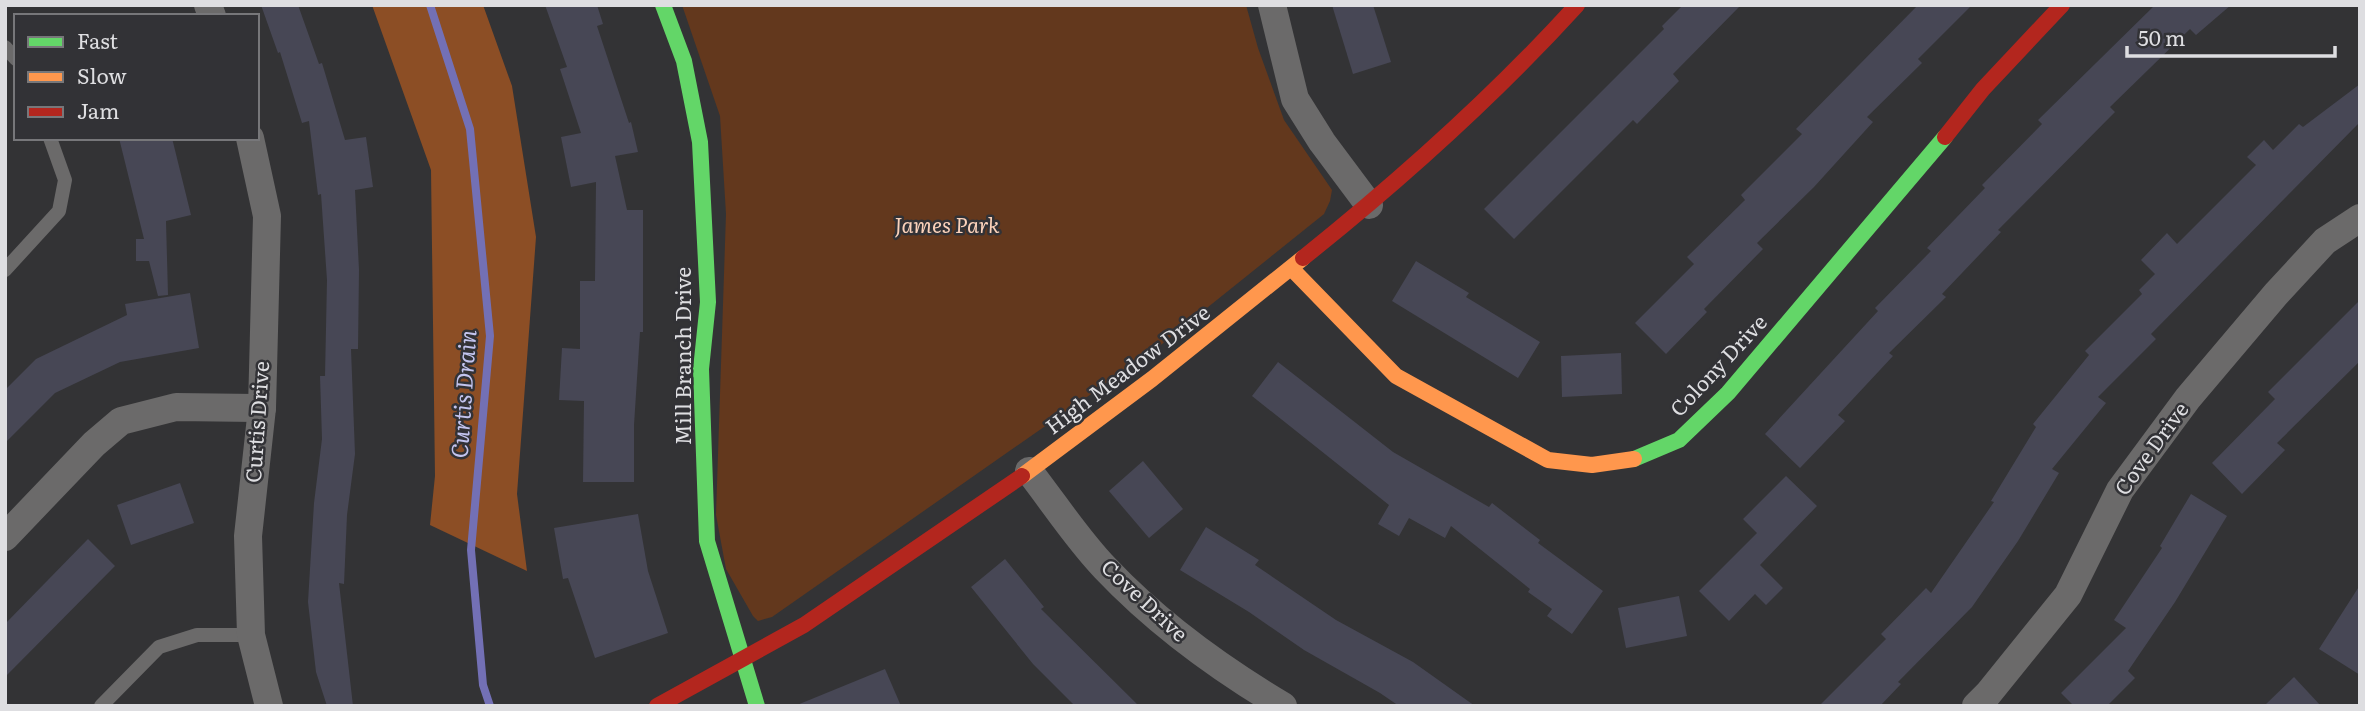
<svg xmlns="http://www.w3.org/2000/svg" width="2365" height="711" font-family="Literata,serif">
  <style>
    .green { fill: #63381d }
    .forest { fill: #8c4e25 }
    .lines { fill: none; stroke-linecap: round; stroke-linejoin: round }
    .stream { stroke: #7370b5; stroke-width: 8 }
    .building { fill: #474755 }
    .lane { stroke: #6b6a6a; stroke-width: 14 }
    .street { stroke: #6b6a6a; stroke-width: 28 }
    .fast { stroke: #63d668; stroke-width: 16 }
    .slow { stroke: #ff974d; stroke-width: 16 }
    .jam { stroke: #b3261e; stroke-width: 16 }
    .labels { text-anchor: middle; stroke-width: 5; stroke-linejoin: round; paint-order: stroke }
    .park-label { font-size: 21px; font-style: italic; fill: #fcd2ba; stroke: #323236 }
    .street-label { font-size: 21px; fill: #dedee1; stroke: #323236 }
    .water-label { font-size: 23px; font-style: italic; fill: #c3c4ee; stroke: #323236 }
  </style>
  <rect width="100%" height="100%" fill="#333335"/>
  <polygon class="green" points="682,5 1246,5 1258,48 1284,120 1332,190 1330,201 1324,214 1157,348 772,617 758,621 753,616 726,569 716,515 726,214 720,116"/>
  <polygon class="forest" points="372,5 483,5 512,86 536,237 517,494 527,571 430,525 435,476 431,170"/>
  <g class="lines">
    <polyline class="stream" points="430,5 470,129 490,336 471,550 483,685 490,706"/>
  </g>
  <g class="building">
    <polygon points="261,5 298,5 319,64 322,63 345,140 366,137 373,187 355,190 359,270 358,349 351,349 355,454 347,515 344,584 339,583 353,706 327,706 316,672 308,602 314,503 322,439 320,376 325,376 327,280 321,194 318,195 309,121 302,123 280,52 278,53"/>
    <polygon points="545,5 597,5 603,24 597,26 629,123 631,122 638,152 615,156 627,210 643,210 643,332 640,332 634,425 634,482 583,482 584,401 559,400 562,348 580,349 580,281 595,281 596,182 571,187 561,137 581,133 560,69 567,67"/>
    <polygon points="1332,5 1373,5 1391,62 1353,74"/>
    <polygon points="1683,5 1741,5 1673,74 1679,81 1637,124 1633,120 1514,239 1484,209 1664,29 1662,26"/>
    <polygon points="1918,5 1972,5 1918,59 1922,63 1867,117 1873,122 1814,187 1757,243 1763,249 1704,309 1707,312 1666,354 1635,323 1694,264 1687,257 1745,200 1741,195 1802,134 1796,129"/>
    <polygon points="2155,5 2231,5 2196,35 2190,29 2110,107 2115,112 1998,230 2001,232 1942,294 1946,297 1889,353 1893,356 1838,415 1845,421 1800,468 1765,434 1878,311 1875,308 1931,251 1927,248 1985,188 1982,185 2042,124 2038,120"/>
    <polygon points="2360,84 2360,122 2151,334 2156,339 2098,397 2106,403 2052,469 2059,473 2018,541 1972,607 1898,682 1901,684 1880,706 1819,706 1886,639 1881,634 1926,588 1931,593 1994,502 1991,501 2036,427 2033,424 2089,355 2085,351 2142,294 2139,290 2155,274 2141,260 2167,233 2177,244 2256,165 2247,157 2264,140 2273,150 2299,124 2303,127"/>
    <polygon points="119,138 172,138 191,215 166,221 168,295 158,296 149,261 136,261 136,239 144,239"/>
    <polygon points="1416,261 1469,293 1466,297 1540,342 1518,378 1392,301"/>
    <polygon points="190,293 199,348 120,362 55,393 5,443 5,390 36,359 127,315 125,304"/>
    <polygon points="2360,300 2360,361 2277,443 2285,450 2242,494 2212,463 2275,399 2268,392"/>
    <polygon points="1621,353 1622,394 1562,397 1561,356"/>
    <polygon points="1278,362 1393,452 1489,507 1492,503 1540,540 1538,543 1603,591 1572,634 1547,616 1552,609 1528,592 1530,589 1451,526 1445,538 1409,518 1399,536 1378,524 1389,505 1252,396"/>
    <polygon points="1143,461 1183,509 1149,538 1109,491"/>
    <polygon points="1786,476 1817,506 1760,565 1783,588 1766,605 1755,594 1729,621 1699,591 1757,533 1743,519"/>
    <polygon points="180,483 194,523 131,545 117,505"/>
    <polygon points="2191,494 2227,516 2175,602 2128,671 2135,678 2107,706 2074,706 2061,693 2126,628 2114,620 2162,548 2160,546"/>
    <polygon points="638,514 648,571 668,633 595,658 568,578 563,579 554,528"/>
    <polygon points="1206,527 1259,560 1255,565 1336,620 1413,662 1475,706 1399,706 1380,693 1304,650 1249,612 1180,570"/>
    <polygon points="88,539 115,566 5,677 5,624"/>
    <polygon points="1005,559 1044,607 1041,609 1139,706 1075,706 1033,664 971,587"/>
    <polygon points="2360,585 2360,675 2319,649"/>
    <polygon points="1679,596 1687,636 1626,648 1618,608"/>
    <polygon points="885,669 901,706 797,706 797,705"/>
    <polygon points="2294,677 2321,706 2264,706"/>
  </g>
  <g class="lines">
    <g class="lane">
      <polyline points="5,47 16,59"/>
      <polyline points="5,270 59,211 65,180 50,138"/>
      <polyline points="101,706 159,647 197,635 251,635"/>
    </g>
    <g class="street">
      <polyline points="208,5 212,16"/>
      <polyline points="1272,5 1295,99 1322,142 1369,205"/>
      <polyline points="250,138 267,216 262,408 248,536 251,635 269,706"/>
      <path d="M1029,471C1054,503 1077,539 1105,568C1157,623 1219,668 1283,706"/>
      <polyline points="5,537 94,444 121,421 176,407 262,408"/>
      <polyline points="1976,706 1988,694 2068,595 2120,490 2188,398 2276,294 2325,241 2360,218"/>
    </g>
    <g class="fast">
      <polyline points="663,5 684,61 700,142 708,302 701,369 707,541 757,706"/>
      <polyline points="1634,459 1679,440 1728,393 1945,137"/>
    </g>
    <g class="slow">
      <polyline points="1292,269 1396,376 1548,460 1592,465 1634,459"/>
      <polyline points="1022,476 1152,379 1303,258"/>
    </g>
    <g class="jam">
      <polyline points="1945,137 1983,89 2062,5"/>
      <path d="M1303,258C1398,182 1495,95 1577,5"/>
      <polyline points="657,706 804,625 1022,476"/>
    </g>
  </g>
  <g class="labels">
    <g class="park-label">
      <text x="947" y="233">James Park</text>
    </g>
    <g class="street-label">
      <text transform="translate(684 356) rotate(-90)" y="7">Mill Branch Drive</text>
      <text transform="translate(1719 366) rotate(-47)" y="7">Colony Drive</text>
      <text transform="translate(1128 370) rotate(-37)" y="7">High Meadow Drive</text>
      <text transform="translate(258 422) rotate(-86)" y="7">Curtis Drive</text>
      <text transform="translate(2152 449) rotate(-54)" y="7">Cove Drive</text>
      <text transform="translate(1144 601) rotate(43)" y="7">Cove Drive</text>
    </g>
    <g class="water-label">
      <text transform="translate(464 394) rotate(-86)" y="8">Curtis Drain</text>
    </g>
  </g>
  <rect width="2365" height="711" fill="none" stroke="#dedee1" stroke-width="14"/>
  <rect x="14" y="14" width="245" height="126" fill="#323236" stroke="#77777a" stroke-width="2"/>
  <rect x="28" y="37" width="35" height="10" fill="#63d668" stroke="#77777a" stroke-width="2"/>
  <text x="77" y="49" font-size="21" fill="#dedee1">Fast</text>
  <rect x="28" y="72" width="35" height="10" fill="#ff974d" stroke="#77777a" stroke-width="2"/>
  <text x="77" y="84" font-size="21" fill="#dedee1">Slow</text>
  <rect x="28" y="107" width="35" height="10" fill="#b3261e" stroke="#77777a" stroke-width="2"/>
  <text x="77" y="119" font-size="21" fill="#dedee1">Jam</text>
  <path d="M2127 46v10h208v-10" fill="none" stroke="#dedee1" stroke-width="3.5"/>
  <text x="2138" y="46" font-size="21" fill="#dedee1" stroke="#323236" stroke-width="5" paint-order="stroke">50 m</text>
</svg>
